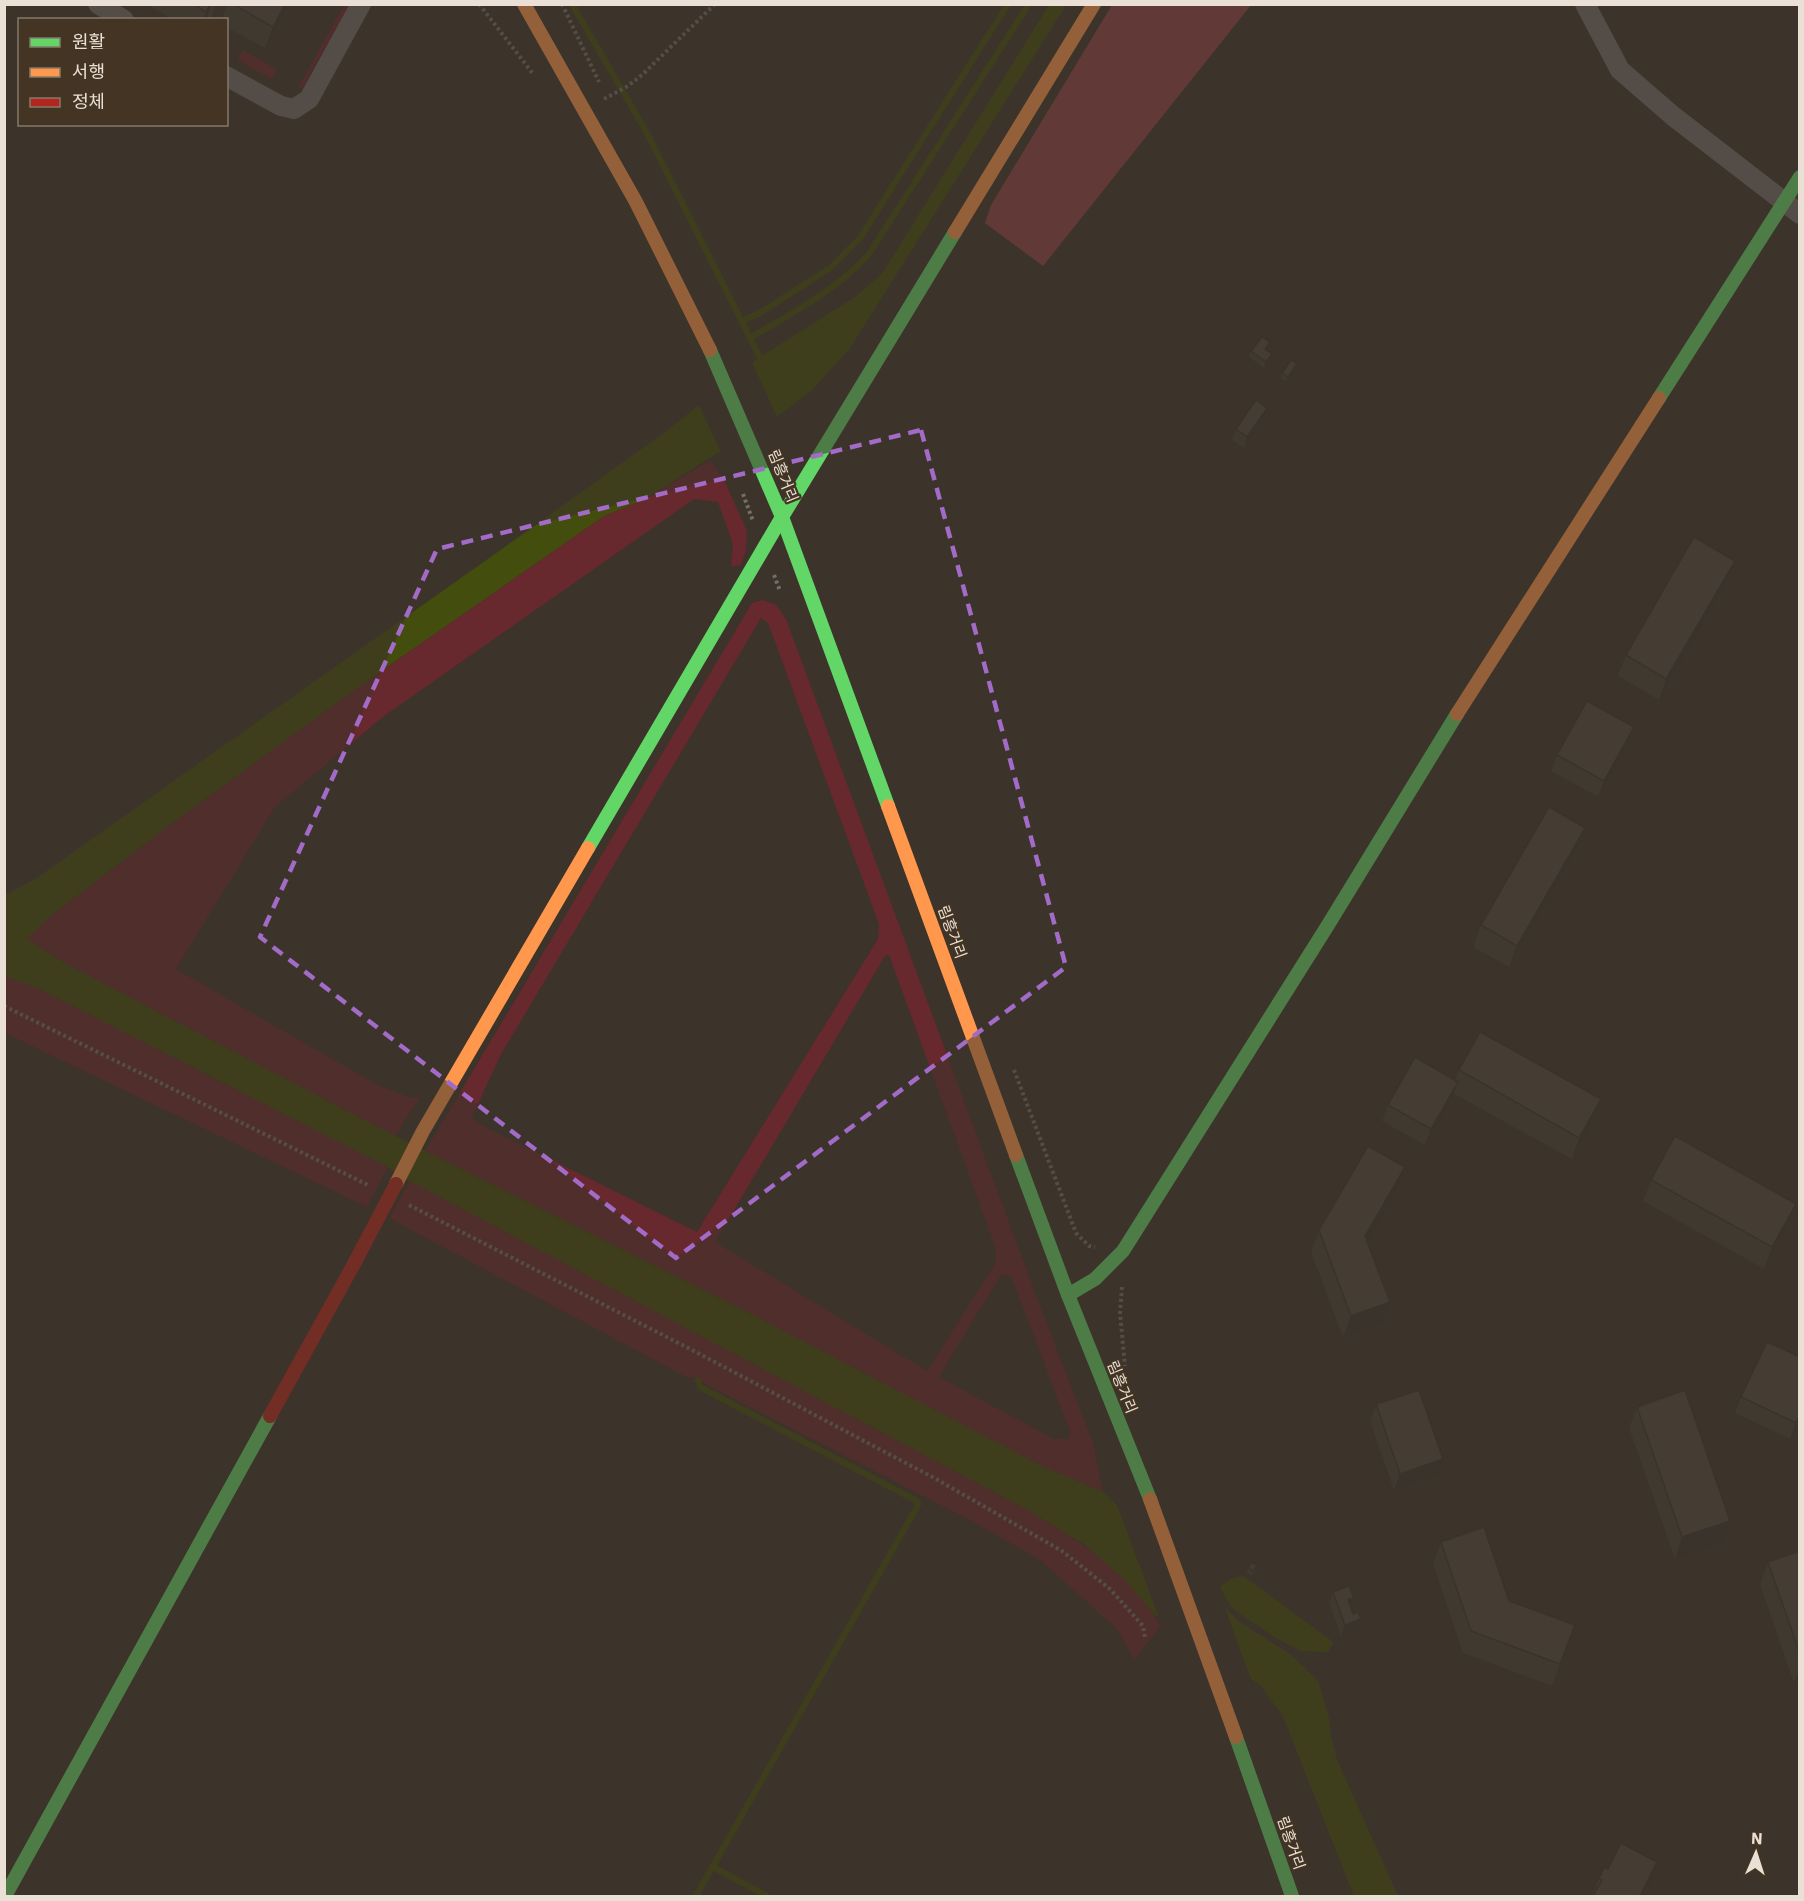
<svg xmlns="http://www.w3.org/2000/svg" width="1804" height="1901" font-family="'IBM Plex Sans','Noto Sans KR',sans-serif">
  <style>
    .green { fill: #67292d; fill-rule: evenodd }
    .forest { fill: #8e4448 }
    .water { fill: #434d0d }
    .pier { fill: #3c332a }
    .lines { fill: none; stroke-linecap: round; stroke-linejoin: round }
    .stream { stroke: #434d0d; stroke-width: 6 }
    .path { stroke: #736e6a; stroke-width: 4; stroke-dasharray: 3 3; stroke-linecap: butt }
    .street { stroke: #726c68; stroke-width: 20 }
    .fast { stroke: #63d668; stroke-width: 14 }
    .slow { stroke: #ff974d; stroke-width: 14 }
    .jam { stroke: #b3261e; stroke-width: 14 }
    .wall { fill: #454039 }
    .shaded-wall { fill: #38342e }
    .building { fill: #504a42; stroke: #38342e; stroke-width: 1.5 }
    .marked { fill: none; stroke: #a26bc7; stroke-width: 4.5; stroke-dasharray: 12 8; stroke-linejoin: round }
    .labels { text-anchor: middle; stroke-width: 4.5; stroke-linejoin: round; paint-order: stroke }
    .street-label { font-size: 15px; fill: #eae0d6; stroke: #433423 }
  </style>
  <rect width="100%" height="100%" fill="#3c332a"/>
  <g class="green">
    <polygon points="344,5 349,5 302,89 298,87"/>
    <polygon points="243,50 277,69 272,79 237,60"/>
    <polygon points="710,460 725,482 747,531 746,551 741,565 731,567 733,544 718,502 694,499 384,716 275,807 176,969 376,1084 412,1098 421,1096 395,1136 68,965 27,939 49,917 171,824 364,683 604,516 643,500"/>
    <path d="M763,600L776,605L786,619L1034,1290L1093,1443L1103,1492L1042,1466L755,1316L425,1151L752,603ZM761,618L768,623L879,924L878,939L697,1232L479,1124L472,1117L500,1056ZM889,955L996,1249V1262L927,1371L715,1242L885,956ZM1001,1275L1011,1276L1070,1432L1069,1439H1054L939,1377Z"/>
    <polygon points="4,976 40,989 388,1167 367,1207 5,1033"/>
    <path d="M410,1181L1026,1509C1073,1538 1138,1574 1160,1627L1134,1660L1118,1630L1040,1560L977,1524L707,1385L694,1377L688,1378L396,1222L390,1217Z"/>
  </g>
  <polygon class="forest" points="1112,5 1251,5 1043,266 985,223 991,205"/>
  <g class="water">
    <polygon points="1049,5 1066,5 850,348 811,391 782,413 643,500 604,516 364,683 171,824 49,917 27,939 68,965 395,1136 755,1316 1042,1466 1103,1492 1241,1623 1290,1654 1318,1681 1329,1718 1331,1737 1337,1760 1398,1896 1354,1896 1283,1716 1260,1685 1154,1614 1125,1580 1085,1545 1026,1509 410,1181 386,1166 40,989 5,976 5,895 34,880 547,517 669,429 760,357 855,297 882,274"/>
    <polygon points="1243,1576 1332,1641 1333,1643 1328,1652 1301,1651 1276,1638 1233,1609 1221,1590 1221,1586 1232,1578"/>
  </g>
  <g class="pier">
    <polygon points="751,360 778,419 722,455 698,403"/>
    <polygon points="1115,1500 1222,1600 1253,1684 1160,1621"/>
  </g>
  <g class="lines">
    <g class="stream">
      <polyline points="572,4 647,133 763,364"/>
      <polyline points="742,321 760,313 830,268 860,238 1008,4"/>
      <path d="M750,338C792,313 836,291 869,254L1029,4"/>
      <polyline points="713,1867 767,1896"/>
      <polyline points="696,1896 918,1505 917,1501 700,1387 698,1380"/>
    </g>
    <g class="path">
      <polyline points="479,4 534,75"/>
      <polyline points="562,4 599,82"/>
      <polyline points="604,99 628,86 643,74 715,4"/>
      <polyline points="743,494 753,521"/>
      <polyline points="774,575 780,591"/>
      <polyline points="4,1006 370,1186"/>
      <polyline points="1014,1070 1076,1233 1089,1246 1095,1247"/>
      <polyline points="409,1205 692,1350 936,1479 1062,1551 1110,1589 1143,1626 1145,1638"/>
      <polyline points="1122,1287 1120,1313 1125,1366"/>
    </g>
    <g class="street">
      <polyline points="98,4 124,20"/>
      <polyline points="1585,4 1620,70 1673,116 1800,214"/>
      <polyline points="226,76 281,106 294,109 309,99 361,4"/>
    </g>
    <g class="fast">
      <polyline points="710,350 782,517 888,806"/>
      <polyline points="1659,398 1800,177"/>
      <polyline points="588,848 782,517 955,232"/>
      <polyline points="1016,1155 1068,1295 1150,1499"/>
      <polyline points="1068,1295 1095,1279 1123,1251 1328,925 1457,714"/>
      <polyline points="1236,1737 1292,1896"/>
      <polyline points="5,1896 270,1416"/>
    </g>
    <g class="slow">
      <polyline points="524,4 636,202 710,350"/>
      <polyline points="955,232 1094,4"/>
      <polyline points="1457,714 1659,398"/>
      <polyline points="888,806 1016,1155"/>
      <polyline points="396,1184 423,1131 588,848"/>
      <polyline points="1150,1499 1236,1737"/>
    </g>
    <polyline class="jam" points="270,1416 355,1262 396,1184"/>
  </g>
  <g class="wall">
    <polygon points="147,4 218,4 210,20 207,18 206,20 173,20"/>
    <polygon points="227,4 290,4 265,48 226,27 226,20 221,20"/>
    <polygon points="1268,348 1266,350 1272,354 1270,359 1264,368 1249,357 1251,351"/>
    <polygon points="1297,364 1295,369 1286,382 1280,378 1282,373"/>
    <polygon points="1263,419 1244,448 1232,440 1236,429"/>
    <polygon points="1727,582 1659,700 1618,676 1626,655"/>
    <polygon points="1634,727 1628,744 1598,797 1551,771 1557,755"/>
    <polygon points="1577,849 1509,967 1473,947 1481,925"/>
    <polygon points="1459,1070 1601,1099 1593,1121 1572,1159 1454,1094 1425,1145 1382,1121 1388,1105 1455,1080"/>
    <polygon points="1651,1180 1788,1225 1764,1269 1643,1201"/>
    <polygon points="1397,1189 1367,1241 1390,1302 1382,1323 1343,1337 1311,1252 1319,1230"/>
    <polygon points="1800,1357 1800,1418 1790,1439 1735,1413 1741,1397"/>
    <polygon points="1376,1404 1443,1459 1438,1475 1394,1490 1370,1421"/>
    <polygon points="1637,1407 1722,1543 1675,1559 1629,1428"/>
    <polygon points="1441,1542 1509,1601 1575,1625 1552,1686 1463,1653 1433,1564"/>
    <polygon points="1800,1551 1800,1681 1794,1683 1760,1584 1768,1562"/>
    <polygon points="1257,1566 1255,1571 1251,1576 1246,1572 1248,1567"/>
    <polygon points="1333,1592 1351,1607 1357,1630 1341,1636 1329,1603"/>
    <polygon points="1608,1869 1650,1884 1643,1896 1592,1896 1599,1878"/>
  </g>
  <g class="shaded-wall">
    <polygon points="210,4 212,4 206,20 203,20"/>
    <polygon points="216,4 218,4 210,20"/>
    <polygon points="285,4 290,4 265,48 273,27"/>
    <polygon points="1272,354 1270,359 1264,368 1266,362"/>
    <polygon points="1297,364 1295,369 1286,382 1288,377"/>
    <polygon points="1267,408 1263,419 1244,448 1247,437"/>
    <polygon points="1735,561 1727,582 1659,700 1666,679"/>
    <polygon points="1634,727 1628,744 1598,797 1604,781"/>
    <polygon points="1585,828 1577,849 1509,967 1517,946"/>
    <polygon points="1458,1082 1452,1098 1425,1145 1431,1129"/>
    <polygon points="1601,1099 1593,1121 1572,1159 1579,1138"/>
    <polygon points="1405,1167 1397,1189 1358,1258 1365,1236"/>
    <polygon points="1796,1204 1788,1225 1764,1269 1772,1247"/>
    <polygon points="1390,1302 1382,1323 1343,1337 1351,1316"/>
    <polygon points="1800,1415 1800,1418 1790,1439 1796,1423"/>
    <polygon points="1443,1459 1438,1475 1394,1490 1400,1474"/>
    <polygon points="1730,1521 1722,1543 1675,1559 1682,1537"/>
    <polygon points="1354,1598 1350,1609 1348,1600"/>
    <polygon points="1361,1619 1357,1630 1341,1636 1345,1625"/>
    <polygon points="1800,1668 1800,1681 1794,1683"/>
    <polygon points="1657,1862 1650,1884 1643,1896 1640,1896"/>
  </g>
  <g class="building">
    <polygon points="193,4 210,4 206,12"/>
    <polygon points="233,4 285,4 273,27"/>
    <polygon points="1262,337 1270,342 1265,349 1272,354 1266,362 1251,351"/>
    <polygon points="1291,360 1297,364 1288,377 1282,373"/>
    <polygon points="1256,400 1267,408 1247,437 1236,429"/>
    <polygon points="1694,537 1735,561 1666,679 1626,655"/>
    <polygon points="1587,701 1634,727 1604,781 1557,755"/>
    <polygon points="1549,807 1585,828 1517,946 1481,925"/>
    <polygon points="1480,1032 1601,1099 1579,1138 1459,1070"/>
    <polygon points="1415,1057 1458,1082 1431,1129 1388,1105"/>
    <polygon points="1675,1136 1796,1204 1772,1247 1651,1180"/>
    <polygon points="1368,1146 1405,1167 1365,1236 1390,1302 1351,1316 1319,1230"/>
    <polygon points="1767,1342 1800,1357 1800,1415 1796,1423 1741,1397"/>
    <polygon points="1419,1390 1443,1459 1400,1474 1376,1404"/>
    <polygon points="1685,1390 1730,1521 1682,1537 1637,1407"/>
    <polygon points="1484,1527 1509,1601 1575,1625 1560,1664 1471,1631 1441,1542"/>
    <polygon points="1800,1551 1800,1654 1768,1562"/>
    <polygon points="1252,1562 1257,1566 1253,1571 1248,1567"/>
    <polygon points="1349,1586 1354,1598 1348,1600 1353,1614 1358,1612 1361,1619 1345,1625 1333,1592"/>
    <polygon points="1621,1843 1657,1862 1640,1896 1593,1896 1602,1880 1599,1878 1604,1868 1608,1869"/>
  </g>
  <path d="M0 0H1804V1901H0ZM921,430L1066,967L676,1258L260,937L437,549Z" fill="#3c332a" fill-opacity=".55" fill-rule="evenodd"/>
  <path class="marked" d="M921,430L1066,967L676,1258L260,937L437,549Z"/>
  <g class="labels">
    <g class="street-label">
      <text transform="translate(783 476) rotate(68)" y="5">림흥거리</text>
      <text transform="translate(952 932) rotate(70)" y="5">림흥거리</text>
      <text transform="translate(1122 1387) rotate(68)" y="5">림흥거리</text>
      <text transform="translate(1291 1843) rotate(71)" y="5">림흥거리</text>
    </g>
  </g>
  <rect width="1804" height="1901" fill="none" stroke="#eae0d6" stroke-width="12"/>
  <rect x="18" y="18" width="210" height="108" fill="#433423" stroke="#86796b" stroke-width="1.5"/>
  <rect x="30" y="38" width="30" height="9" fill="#63d668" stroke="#86796b" stroke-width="1.5"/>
  <text x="72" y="48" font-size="18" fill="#eae0d6">원활</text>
  <rect x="30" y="68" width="30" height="9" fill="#ff974d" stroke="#86796b" stroke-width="1.5"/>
  <text x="72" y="78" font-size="18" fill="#eae0d6">서행</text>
  <rect x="30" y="98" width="30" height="9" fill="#b3261e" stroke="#86796b" stroke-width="1.5"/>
  <text x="72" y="108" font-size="18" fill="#eae0d6">정체</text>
  <g transform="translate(1756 1853) rotate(3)" stroke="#433423" stroke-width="4.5" paint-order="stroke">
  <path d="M0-4.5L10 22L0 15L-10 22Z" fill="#eae0d6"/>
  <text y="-9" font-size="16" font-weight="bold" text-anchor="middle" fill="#eae0d6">N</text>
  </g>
</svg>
